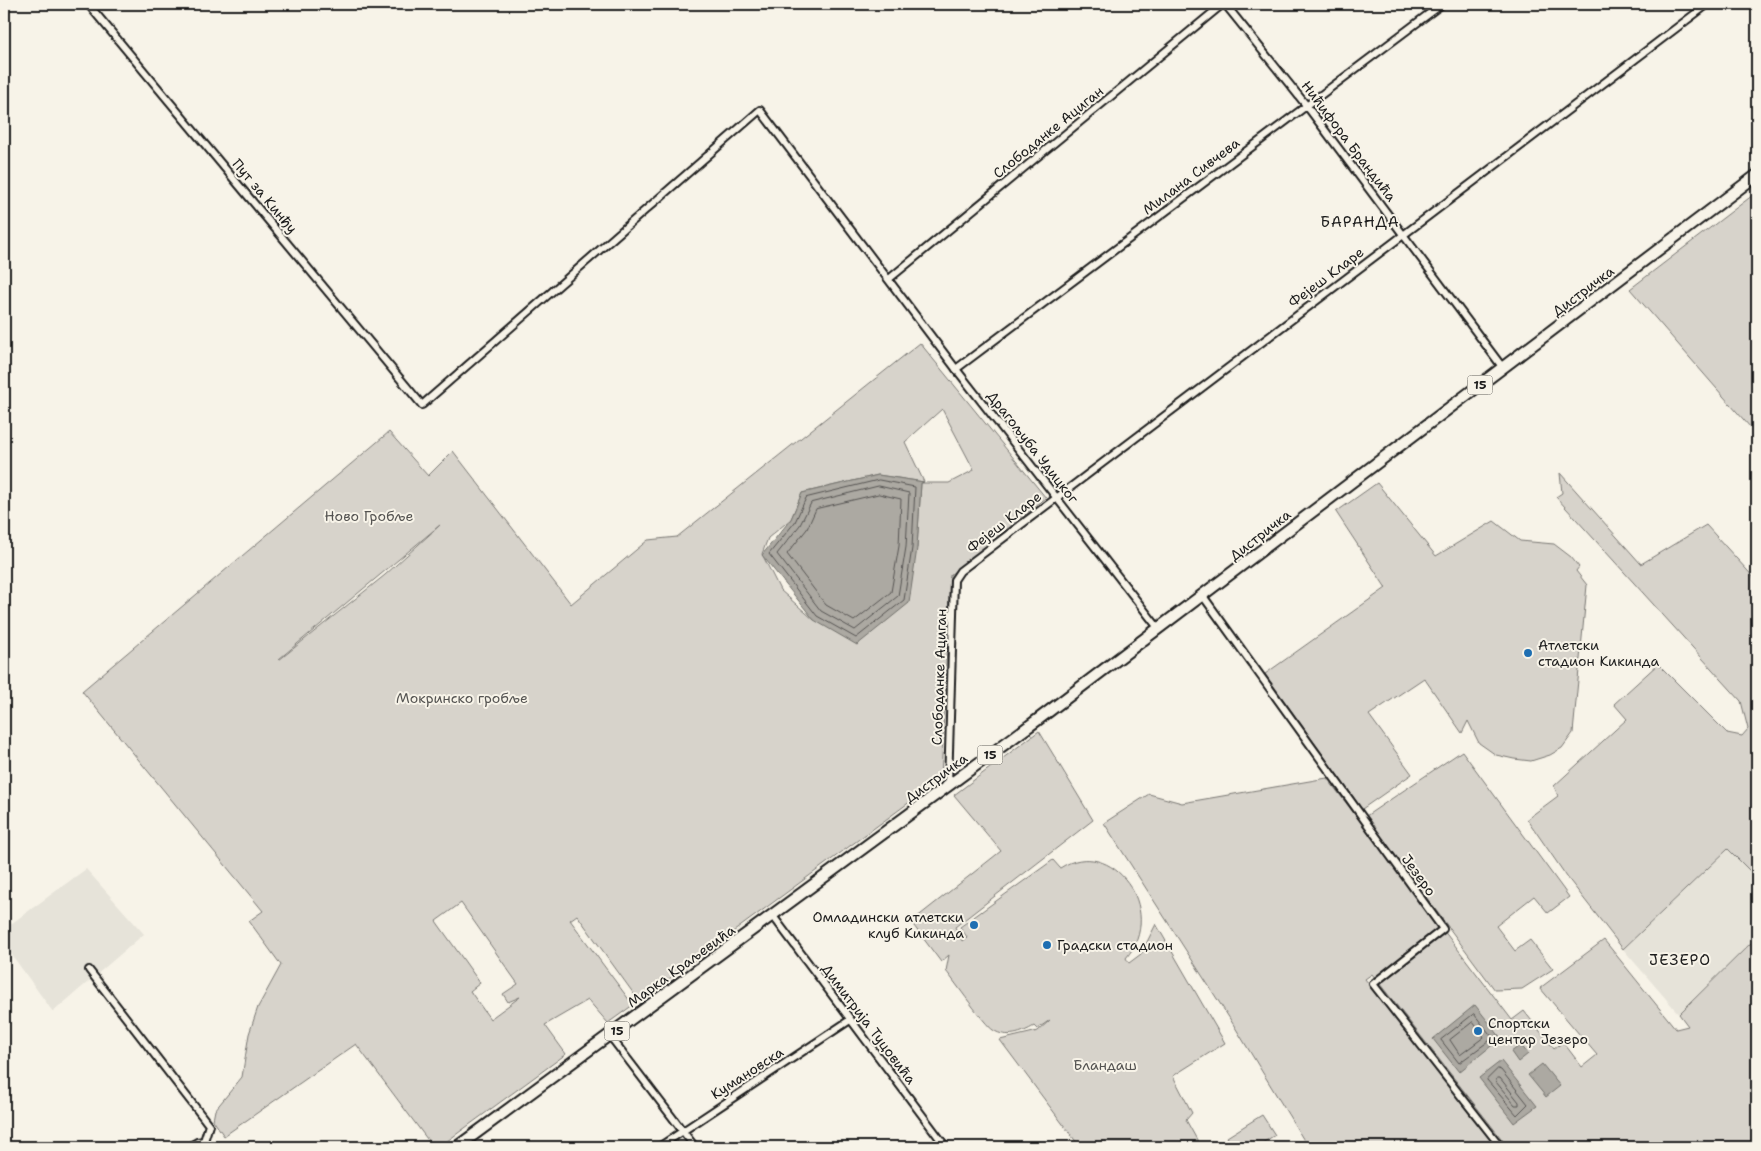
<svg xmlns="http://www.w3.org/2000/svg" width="1761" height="1151" font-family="'Shantell Sans',sans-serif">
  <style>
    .built { fill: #e6e3d9 }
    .green { fill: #d7d3cb; stroke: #7a7874; fill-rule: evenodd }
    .water { fill: #aca9a2; stroke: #72716c }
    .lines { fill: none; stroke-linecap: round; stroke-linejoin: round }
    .shore { stroke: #565452; stroke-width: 1 }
    .street-casing { stroke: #1c1c1c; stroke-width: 10 }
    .primary-casing { stroke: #1c1c1c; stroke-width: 14 }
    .street { stroke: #f7f3e8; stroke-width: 6 }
    .primary { stroke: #f7f3e8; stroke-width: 10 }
    .poi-dot { fill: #1f6fb2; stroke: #f7f3e8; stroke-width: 2 }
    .labels { text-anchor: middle; stroke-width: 4; stroke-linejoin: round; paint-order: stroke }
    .shield { fill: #f7f3e8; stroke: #5e5c59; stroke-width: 1 }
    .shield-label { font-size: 12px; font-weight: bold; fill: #1c1c1c }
    .street-label { font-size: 14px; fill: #1c1c1c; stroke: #f7f3e8 }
    .park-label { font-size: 14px; fill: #545351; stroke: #f7f3e8 }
    .poi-label { font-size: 14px; fill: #1c1c1c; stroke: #f7f3e8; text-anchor: start }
    .neighbourhood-label { font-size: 15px; letter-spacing: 1px; fill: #1c1c1c; stroke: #f7f3e8 }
  </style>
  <rect width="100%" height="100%" fill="#f7f3e8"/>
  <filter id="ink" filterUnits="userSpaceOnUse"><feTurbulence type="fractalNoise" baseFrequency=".02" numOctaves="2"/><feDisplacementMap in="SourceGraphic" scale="10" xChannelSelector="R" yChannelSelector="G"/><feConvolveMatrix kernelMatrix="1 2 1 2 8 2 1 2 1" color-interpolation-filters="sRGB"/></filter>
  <g filter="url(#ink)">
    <g class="built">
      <polygon points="1728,849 1757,878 1757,937 1679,1014 1623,949"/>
      <polygon points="86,869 144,934 53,1012 4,944 4,929"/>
    </g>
    <g class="green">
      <polygon points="1757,192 1757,435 1630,289"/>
      <path d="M920,343L1046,498L950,575L941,779L639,1001L577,915L570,920L633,1005L608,1023L588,1000L545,1025L566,1054L439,1147H433L356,1044L224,1136L213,1120L215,1110L242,1077L249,1034L258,1007L281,965L249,921L263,911L82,691L389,432L428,476L453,451L571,604L648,540L677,537ZM942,409L974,470L949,483H921L917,548L814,620L780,590L762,554L768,538L791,519L802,493L878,475L924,482L905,442ZM440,525L385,575L279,660V659ZM461,903L518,984L503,994L508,1002L520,997L490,1019L470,991L480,983L436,921Z"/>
      <polygon points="1560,473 1641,564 1706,525 1757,581 1757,878 1728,849 1623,949 1567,877 1527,819 1558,796 1554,786 1627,719 1614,704 1658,664 1727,733 1742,736 1748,729 1741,701 1556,497 1562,493"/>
      <polygon points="1377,483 1436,556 1494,521 1520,541 1554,544 1571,557 1579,567 1576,571 1587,585 1573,733 1562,748 1550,755 1531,761 1514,759 1496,755 1479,743 1468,721 1462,733 1424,678 1369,715 1412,774 1362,809 1265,674 1386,588 1336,512"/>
      <path d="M1039,731L1093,820L955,927L962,941L967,937L960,927L1053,860L1060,868C1112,834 1167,911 1126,958L1129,963L1141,954L1156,924L1225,1043L1173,1076L1192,1113L1186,1120L1201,1147H1080L1000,1040L1038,1031L1050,1020L1037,1029L1034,1026C1022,1033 1007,1039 993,1030C984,1024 955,982 946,971L949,955L941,962L911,922L1001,851L954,795Z"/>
      <polygon points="1462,751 1569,897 1548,913 1534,896 1496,926 1515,951 1530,940 1553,969 1522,989 1495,990 1366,816"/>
      <polygon points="1327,778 1512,1020 1524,1011 1554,1049 1563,1042 1582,1067 1597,1055 1540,988 1604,940 1676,1029 1688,1026 1679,1014 1757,937 1757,1147 1508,1147 1372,974 1365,979 1496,1147 1308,1147 1230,1019 1104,823 1149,794 1182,803"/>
      <polygon points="1262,1115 1275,1135 1256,1147 1233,1147 1227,1137"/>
    </g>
    <g class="water">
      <polygon points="878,475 924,482 921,483 917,548 909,603 857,645 814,620 762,555 791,519 802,493"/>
      <polygon points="1475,1005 1501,1038 1459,1072 1433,1039"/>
      <polygon points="1521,1045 1528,1054 1518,1062 1511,1052"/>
      <polygon points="1501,1061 1537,1106 1514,1123 1479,1078"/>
      <polygon points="1542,1064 1560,1086 1546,1097 1528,1075"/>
    </g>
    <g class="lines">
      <g class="shore">
        <polygon points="879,480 915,487 912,548 904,600 856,638 817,616 769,554 795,522 806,498"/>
        <polygon points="879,486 909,493 906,547 898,596 855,630 821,611 777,554 800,525 811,503"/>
        <polygon points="879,494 901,499 899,546 891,592 854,621 826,605 787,554 807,529 816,509"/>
        <polygon points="1474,1014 1493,1038 1459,1063 1441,1040"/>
        <polygon points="1473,1022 1484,1037 1460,1055 1450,1040"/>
        <polygon points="1498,1069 1501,1070 1528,1104 1517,1115 1487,1080"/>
        <polygon points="1497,1078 1500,1078 1519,1102 1519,1105 1515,1105 1496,1082"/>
      </g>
      <g class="street-casing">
        <g id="street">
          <polyline points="88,4 422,405 760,110 956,369 1159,629"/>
          <polyline points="1225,4 1306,105 1503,368"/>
          <polyline points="889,279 1223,4"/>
          <polyline points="956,369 1442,4"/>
          <polyline points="1203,596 1443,929 1373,984 1501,1147"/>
          <polyline points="948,786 954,580 960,571 1708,4"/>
          <polyline points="773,916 946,1147"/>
          <polyline points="89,970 209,1125 204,1141"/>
          <polyline points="610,1036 695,1147"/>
          <polyline points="188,1147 197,1142 204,1141"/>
          <polyline points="659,1147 850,1020"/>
        </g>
      </g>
      <g class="primary-casing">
        <polyline id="primary" points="457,1147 1036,721 1757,175"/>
      </g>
      <use href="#street" class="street"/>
      <use href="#primary" class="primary"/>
    </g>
  </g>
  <g class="poi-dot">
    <circle cx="1528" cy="653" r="5"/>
    <circle cx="974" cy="925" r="5"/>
    <circle cx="1047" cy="945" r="5"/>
    <circle cx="1478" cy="1031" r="5"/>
  </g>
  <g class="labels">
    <g class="shield">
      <rect x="1467.5" y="375.5" width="25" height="19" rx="4"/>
      <rect x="977.5" y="745.5" width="25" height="19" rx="4"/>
      <rect x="604.5" y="1021.5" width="25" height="19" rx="4"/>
    </g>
    <g class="shield-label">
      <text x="1480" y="389">15</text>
      <text x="990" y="759">15</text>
      <text x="617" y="1035">15</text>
    </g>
    <g class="street-label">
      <text transform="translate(1048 132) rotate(-39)" y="5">Слободанке Ациган</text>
      <text transform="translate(1349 141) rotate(53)" y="5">Нићифора Брандића</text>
      <text transform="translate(1191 176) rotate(-37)" y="5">Милана Сивчева</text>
      <text transform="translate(265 196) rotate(50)" y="5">Пут за Кинђу</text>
      <text transform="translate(1326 277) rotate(-37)" y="5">Фејеш Кларе</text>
      <text transform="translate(1583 291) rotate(-37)" y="5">Дистричка</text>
      <text transform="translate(1033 447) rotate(52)" y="5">Драгољуба Удицког</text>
      <text transform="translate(1004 522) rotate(-38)" y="5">Фејеш Кларе</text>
      <text transform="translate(1260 535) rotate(-38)" y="5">Дистричка</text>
      <text transform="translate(939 677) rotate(-88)" y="5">Слободанке Ациган</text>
      <text transform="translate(936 778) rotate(-36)" y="5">Дистричка</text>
      <text transform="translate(1419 875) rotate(54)" y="5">Језеро</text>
      <text transform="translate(681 966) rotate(-36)" y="5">Марка Краљевића</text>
      <text transform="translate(869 1024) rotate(53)" y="5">Димитрија Туцовића</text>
      <text transform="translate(747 1073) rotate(-33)" y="5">Кумановска</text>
    </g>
    <g class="park-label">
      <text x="369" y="521">Ново Гробље</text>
      <text x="462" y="703">Мокринско гробље</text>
      <text x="1105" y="1070">Бландаш</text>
    </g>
    <g class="poi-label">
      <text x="1538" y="650">Атлетски<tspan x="1538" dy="16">стадион Кикинда</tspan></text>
      <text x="964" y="922" text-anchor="end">Омладински атлетски<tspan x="964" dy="16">клуб Кикинда</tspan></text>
      <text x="1057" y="950">Градски стадион</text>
      <text x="1488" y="1028">Спортски<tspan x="1488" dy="16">центар Језеро</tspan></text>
    </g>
    <g class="neighbourhood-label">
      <text x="1360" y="227">БАРАНДА</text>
      <text x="1680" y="965">ЈЕЗЕРО</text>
    </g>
  </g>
  <rect width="1761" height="1151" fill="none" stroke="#f7f3e8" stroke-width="20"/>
  <rect x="10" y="10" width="1741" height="1131" fill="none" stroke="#1c1c1c" stroke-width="2" filter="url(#ink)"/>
</svg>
